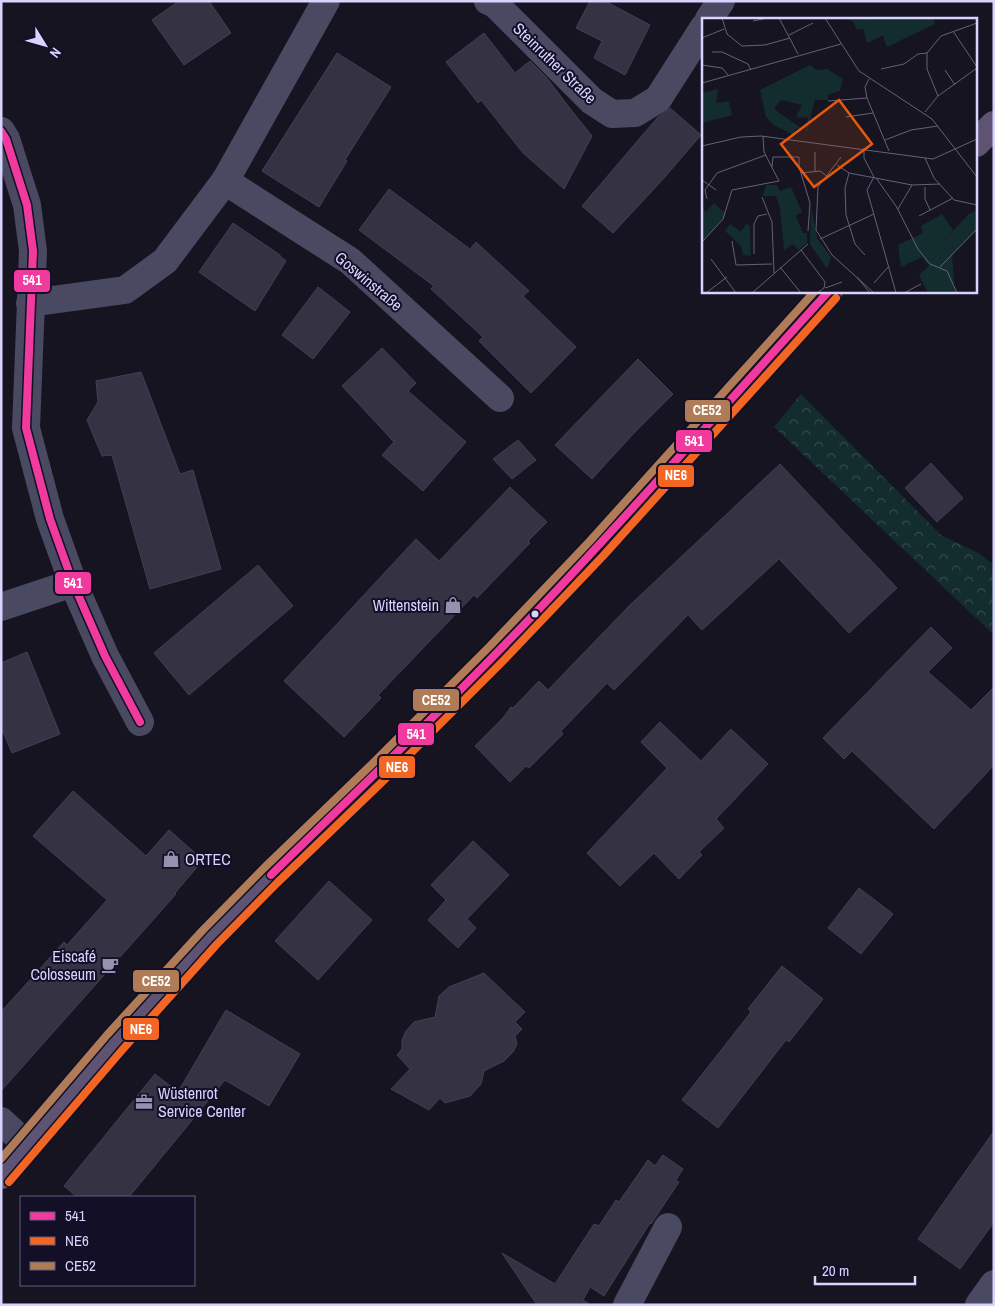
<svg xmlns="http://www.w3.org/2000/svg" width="995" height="1306" font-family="'Archivo Narrow',sans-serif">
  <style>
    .forest { fill: url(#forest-crowns) }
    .building { fill: #343243; stroke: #433f54 }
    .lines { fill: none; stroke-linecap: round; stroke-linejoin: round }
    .minor { stroke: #4a4962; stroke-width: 28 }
    .major { stroke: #5e5373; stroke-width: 28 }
    .bus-1-casing { stroke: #130f26; stroke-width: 11 }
    .bus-2-casing { stroke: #130f26; stroke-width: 11 }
    .bus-3-casing { stroke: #130f26; stroke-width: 11 }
    .bus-1 { stroke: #f13a9d; stroke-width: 8 }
    .bus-2 { stroke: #f26522; stroke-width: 8 }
    .bus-3 { stroke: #b07c57; stroke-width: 8 }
    .bus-dot { fill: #d9d4ff; stroke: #130f26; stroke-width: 2 }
    .labels { text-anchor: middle; stroke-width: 4; stroke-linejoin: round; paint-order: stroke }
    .street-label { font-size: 16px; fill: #d9d4ff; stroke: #130f26 }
    .poi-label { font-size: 16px; fill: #d9d4ff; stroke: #130f26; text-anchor: end }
    .inset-road { fill: none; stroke: #64617a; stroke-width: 1 }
    .view { fill: #e8590c; fill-opacity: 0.15; stroke: #e8590c; stroke-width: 2.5 }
    .inset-edge { fill: none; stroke: #d9d4ff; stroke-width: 2.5 }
    .line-badge { stroke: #130f26; stroke-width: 2 }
    .badge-label { font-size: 14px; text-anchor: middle; font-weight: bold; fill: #fff }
  </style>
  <defs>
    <pattern id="forest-crowns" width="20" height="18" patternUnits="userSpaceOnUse" patternTransform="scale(1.25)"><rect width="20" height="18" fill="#132c2d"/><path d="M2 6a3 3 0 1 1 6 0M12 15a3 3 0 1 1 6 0" fill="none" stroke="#354a4c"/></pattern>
  </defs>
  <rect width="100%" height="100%" fill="#161421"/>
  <polygon class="forest" points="801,394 941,535 980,554 994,565 994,635 774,427"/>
  <g class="building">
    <polygon points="179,1 209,1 231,33 184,65 152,20"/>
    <polygon points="590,1 605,1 650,25 625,75 594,58 602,41 576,28"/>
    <polygon points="484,33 515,73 530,61 546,77 572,111 592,136 564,189 523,153 481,100 478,103 446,62"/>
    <polygon points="337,53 391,87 345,160 347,161 319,207 262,171"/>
    <polygon points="670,108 701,135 664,178 613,233 582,206 658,117"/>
    <polygon points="389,189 470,249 476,242 529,291 523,296 576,347 531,393 479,341 483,337 431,289 434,286 359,230"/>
    <polygon points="233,223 280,255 280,256 286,261 255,311 199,272"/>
    <polygon points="318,287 350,312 313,359 282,335"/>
    <polygon points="382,348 416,383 408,391 466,442 423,491 382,455 394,442 342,386"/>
    <polygon points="638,359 673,394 634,433 592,479 555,445"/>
    <polygon points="141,372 180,474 193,470 221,569 150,589 112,455 102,456 87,420 98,402 96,381"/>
    <polygon points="518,440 536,460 512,479 493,459"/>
    <polygon points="931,463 963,498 937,522 905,488"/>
    <polygon points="780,464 897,588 849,633 779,559 702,630 688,615 614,690 607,683 561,731 563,734 529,768 526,766 510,782 475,746 503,718 511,707 513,708 539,681 548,690 630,605"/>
    <polygon points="510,487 547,522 528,541 530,543 477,598 474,595 378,695 381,698 344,737 284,681 416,539 439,561"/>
    <polygon points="258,565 293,606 189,695 154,653"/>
    <polygon points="931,627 952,648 928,672 971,710 994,687 994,765 934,829 852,751 844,759 823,738"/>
    <polygon points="27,652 60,734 12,753 1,727 1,663"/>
    <polygon points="660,722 701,761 731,729 768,764 716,819 724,828 699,852 702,855 679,879 654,853 620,886 587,853 667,768 641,742"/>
    <polygon points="73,791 146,856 169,830 203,860 175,893 176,894 1,1091 1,1012 64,942 67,945 107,900 33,836"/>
    <polygon points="473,841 509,875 467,919 476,928 458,948 428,920 446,900 431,885"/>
    <polygon points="329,881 372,920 318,980 275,941"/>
    <polygon points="859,888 893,914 861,954 828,928"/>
    <polygon points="782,966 823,999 789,1042 786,1040 718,1128 682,1100 751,1012 748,1009"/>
    <polygon points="484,973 525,1012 515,1022 522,1029 515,1036 517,1044 513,1052 504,1061 484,1071 481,1084 470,1096 445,1103 440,1098 429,1110 391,1089 410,1069 397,1055 402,1049 402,1040 406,1031 414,1022 435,1017 439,996 449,987"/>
    <polygon points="226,1010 300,1054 269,1106 225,1080 129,1197 77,1197 64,1186 155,1074 178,1092"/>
    <polygon points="994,1131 994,1222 960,1269 918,1239"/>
    <polygon points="663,1155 683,1169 676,1180 679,1182 651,1224 650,1223 604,1296 590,1287 583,1300 591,1305 537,1305 502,1253 555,1284 594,1224 599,1226 616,1200 619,1202 648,1160 655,1166"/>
  </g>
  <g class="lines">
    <g class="minor">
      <polyline points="488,1 495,4 592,101 612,114 635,113 658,99 704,27"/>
      <polyline points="709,19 721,1"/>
      <polyline points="1,131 6,139 27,205 33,251 26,428 50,519 73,583 105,656 140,722"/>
      <polyline points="225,181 350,261 500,398"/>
      <polyline points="30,303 125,290 165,261 225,181 326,1"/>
      <polyline points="1,607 73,583"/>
      <polyline points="1,1121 27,1145"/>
      <polyline points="627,1305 668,1227"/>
      <polyline points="979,1305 994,1284"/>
    </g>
    <g class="major">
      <polyline points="976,143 994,125"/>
      <polyline points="1,1175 115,1042 210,937 271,875 376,774 497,653 596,549 829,291"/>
    </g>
    <g class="bus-1-casing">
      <g id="bus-1">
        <polyline points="1,131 6,139 27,205 33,251 26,428 50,519 73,583 105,656 140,722"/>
        <path d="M271,875C361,787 452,701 539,609C638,505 732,397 829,291"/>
      </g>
    </g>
    <g class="bus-2-casing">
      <polyline id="bus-2" points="9,1182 123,1049 217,944 278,882 383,781 504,660 603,556 836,298"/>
    </g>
    <g class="bus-3-casing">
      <polyline id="bus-3" points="1,1159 107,1035 203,930 264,868 369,767 490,646 589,542 815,291"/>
    </g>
    <use href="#bus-1" class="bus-1"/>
    <use href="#bus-2" class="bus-2"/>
    <use href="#bus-3" class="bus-3"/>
  </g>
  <defs>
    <g id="shop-bare" transform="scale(1.35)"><path d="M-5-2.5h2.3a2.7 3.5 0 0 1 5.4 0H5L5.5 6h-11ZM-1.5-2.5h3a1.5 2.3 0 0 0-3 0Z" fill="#9591b1" stroke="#130f26" stroke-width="2.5" paint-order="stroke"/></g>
    <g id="cafe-bare" transform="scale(1.35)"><path d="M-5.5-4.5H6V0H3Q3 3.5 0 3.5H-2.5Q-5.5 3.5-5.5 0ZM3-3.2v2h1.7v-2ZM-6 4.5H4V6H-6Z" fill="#9591b1" stroke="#130f26" stroke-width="2.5" paint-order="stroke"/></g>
    <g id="office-bare" transform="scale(1.35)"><path d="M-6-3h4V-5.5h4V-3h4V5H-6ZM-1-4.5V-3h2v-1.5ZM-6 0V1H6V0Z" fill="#9591b1" stroke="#130f26" stroke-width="2.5" paint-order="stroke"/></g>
  </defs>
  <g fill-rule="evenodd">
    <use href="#shop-bare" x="453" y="605"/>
    <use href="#shop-bare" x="171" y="859"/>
    <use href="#cafe-bare" x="110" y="965"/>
    <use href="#office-bare" x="144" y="1102"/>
  </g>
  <circle class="bus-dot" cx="535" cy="614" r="4.5"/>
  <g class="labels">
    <g class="street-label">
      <text transform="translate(555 63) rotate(44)" y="6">Steinruther Straße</text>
      <text transform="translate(369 281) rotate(40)" y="6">Goswinstraße</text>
    </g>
    <g class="poi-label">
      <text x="439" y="611">Wittenstein</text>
      <text x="185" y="865" text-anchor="start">ORTEC</text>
      <text x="96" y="962">Eiscafé<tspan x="96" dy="18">Colosseum</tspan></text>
      <text x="158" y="1099" text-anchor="start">Wüstenrot<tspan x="158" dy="18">Service Center</tspan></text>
    </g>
  </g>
  <g transform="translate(702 18)">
    <rect width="275" height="275" fill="#161421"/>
    <path d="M155,0H231L233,6L185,29L181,18L159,10ZM16,71L14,85L27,83L30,97L0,105V75ZM28,206L39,214L44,206L48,208L49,238L41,237L39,228L23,213Z" fill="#132c2d"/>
    <path d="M139,0H155L159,9L179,0L186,15L165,25L161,11L155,12L150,3ZM108,47L114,52L125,51L141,61L138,73L126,77V82H113L103,121L106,100L94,99L100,87L79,82L72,91L99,110L93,111L92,117L73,108L64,99L58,72ZM109,188L115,220L129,239L125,251L108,226ZM240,196L251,212L244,220L254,233L250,238L253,275H226L217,257L227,248L220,239L199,249L196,227L221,215L219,208Z" fill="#132c2d"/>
    <path d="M12,185L24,196L0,224V190L4,194Z" fill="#132c2d"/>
    <path d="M64,167H75L78,173L89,169L100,194L94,198L101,215H105V225L97,232L91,226L82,232L78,190L74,178H61ZM275,192V211L254,233L244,220L267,196Z" fill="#132c2d"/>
    <path class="inset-road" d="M20,0L25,16L40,28L63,27L88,20M77,0L96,36M123,0L157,53L230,101L275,159M51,3L66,0M251,13L275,49M87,17L111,5M0,20L22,11M10,34H20L46,46L49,52M0,47L20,50L27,58M179,51L202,46L216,36L225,35M243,52L253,67M167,61L163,69L165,80L187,133M0,65L139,26M236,78L225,51V35L239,18L275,5M126,83L165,80M223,94L236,78L275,50M144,99L171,95M183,122L209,112L236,108M0,128L39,119L59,118L231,141L275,121M162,130V140L172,159M139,139L116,169L114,212L130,237L172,275M223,140L232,160L252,182L275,187M135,147L147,155L210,167L238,166M70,149L71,139H97V149L108,185L106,213M113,153V134M99,155L118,153L125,158M147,155L143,170L144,197L153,226L163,237M172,159L165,172L194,275M174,160L194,188L216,231L228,246L245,253L255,275M0,162L14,172M223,169V181L228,192M60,179L70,204L72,255M5,181L3,172L15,155L64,137M196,191L210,167M217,198L251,180M118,221L172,196M30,223L34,247L70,246M0,224L21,201L30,172L77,163L62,134L61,118M99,232L123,264L122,270L115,275M52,236V206L56,198L65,196M9,241L34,275M78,249L99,275M238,249L275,211M155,259L168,275M172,265L187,248M123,270L140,264M4,275L25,259M50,275L106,226M202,275L219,266"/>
    <path class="view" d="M137,82L170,126L112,169L79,126Z"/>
    <rect width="275" height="275" class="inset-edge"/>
  </g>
  <g class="line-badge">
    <rect x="13" y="269" width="38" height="24" rx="5" fill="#f13a9d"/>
    <rect x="684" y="399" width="47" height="24" rx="5" fill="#b07c57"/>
    <rect x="675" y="429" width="38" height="24" rx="5" fill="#f13a9d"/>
    <rect x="657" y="464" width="38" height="24" rx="5" fill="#f26522"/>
    <rect x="54" y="571" width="38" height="24" rx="5" fill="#f13a9d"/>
    <rect x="412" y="688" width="48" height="24" rx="5" fill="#b07c57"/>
    <rect x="397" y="722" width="38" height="24" rx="5" fill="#f13a9d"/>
    <rect x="378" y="755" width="38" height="24" rx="5" fill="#f26522"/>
    <rect x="132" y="969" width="48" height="24" rx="5" fill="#b07c57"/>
    <rect x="122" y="1017" width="38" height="24" rx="5" fill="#f26522"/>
  </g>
  <g class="badge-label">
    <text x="32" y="285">541</text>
    <text x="707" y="415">CE52</text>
    <text x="694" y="446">541</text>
    <text x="676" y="480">NE6</text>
    <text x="73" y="588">541</text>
    <text x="436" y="705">CE52</text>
    <text x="416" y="739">541</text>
    <text x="397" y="772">NE6</text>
    <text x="156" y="986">CE52</text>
    <text x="141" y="1034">NE6</text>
  </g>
  <rect width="995" height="1306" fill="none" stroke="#d9d4ff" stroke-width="5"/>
  <rect x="20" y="1196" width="175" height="90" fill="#130f26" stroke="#625e7d"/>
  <rect x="30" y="1212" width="25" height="8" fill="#f13a9d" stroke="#625e7d"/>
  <text x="65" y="1221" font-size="15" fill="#d9d4ff">541</text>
  <rect x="30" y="1237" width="25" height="8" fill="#f26522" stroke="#625e7d"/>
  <text x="65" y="1246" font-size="15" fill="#d9d4ff">NE6</text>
  <rect x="30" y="1262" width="25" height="8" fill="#b07c57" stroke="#625e7d"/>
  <text x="65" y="1271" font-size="15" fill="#d9d4ff">CE52</text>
  <g transform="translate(45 45) rotate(127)" stroke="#130f26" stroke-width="4" paint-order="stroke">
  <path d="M0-4L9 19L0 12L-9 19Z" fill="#d9d4ff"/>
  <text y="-8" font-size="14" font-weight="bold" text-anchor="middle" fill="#d9d4ff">N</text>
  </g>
  <path d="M815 1276v8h100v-8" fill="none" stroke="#d9d4ff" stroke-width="2.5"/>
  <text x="822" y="1276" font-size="15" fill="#d9d4ff" stroke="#130f26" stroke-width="4" paint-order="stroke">20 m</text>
</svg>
